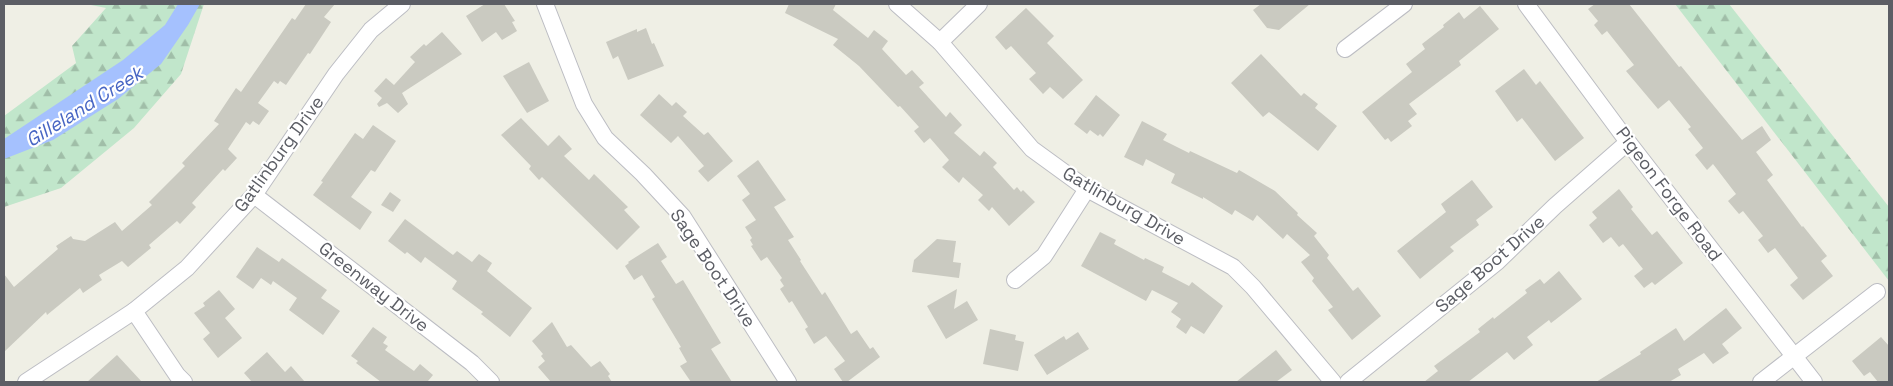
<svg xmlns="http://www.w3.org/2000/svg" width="1893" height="386" font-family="'Space Grotesk',sans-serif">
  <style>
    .forest { fill: url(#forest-firs) }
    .water { fill: #a5c1fe }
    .building { fill: #cacac1 }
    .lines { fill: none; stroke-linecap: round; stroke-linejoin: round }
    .minor-casing { stroke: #bcbdc3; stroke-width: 18 }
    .minor { stroke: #fff; stroke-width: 16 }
    .labels { text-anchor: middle; stroke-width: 4.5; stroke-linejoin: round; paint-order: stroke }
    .street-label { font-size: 18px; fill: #5c5e65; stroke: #fff }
    .water-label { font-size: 19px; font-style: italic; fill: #4765c3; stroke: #fff }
  </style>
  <defs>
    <pattern id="forest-firs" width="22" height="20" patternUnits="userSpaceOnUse" patternTransform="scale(1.25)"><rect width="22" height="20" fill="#c1e6cb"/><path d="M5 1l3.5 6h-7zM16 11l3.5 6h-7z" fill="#a0bea8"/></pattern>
  </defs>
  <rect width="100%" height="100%" fill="#efefe5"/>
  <g class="forest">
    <polygon points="86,4 204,4 181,74 134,128 61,188 4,207 4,116 76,63 72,46 106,8"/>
    <polygon points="1675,4 1729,4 1889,207 1889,281"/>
  </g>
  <polygon class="water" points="178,4 200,4 188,25 161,64 118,99 53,140 4,159 4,139 123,60 165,25"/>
  <g class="building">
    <polygon points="306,4 335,4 324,17 331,22 310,54 308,53 286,85 280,81 278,84 274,81 258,103 269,111 259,125 253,121 250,125 246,122 228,149 237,158 225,171 223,169 192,203 196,207 180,224 177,221 149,245 151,248 128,267 122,261 99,275 102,280 96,284 83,293 80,288 47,315 46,312 4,352 4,274 14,287 58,249 56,246 71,236 73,239 85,241 115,222 122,231 152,205 149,202 185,166 182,163 219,124 214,121 236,88 241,92 292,18 295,20"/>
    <polygon points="485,4 504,4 515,21 512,22 517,31 502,40 496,32 482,42 466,16"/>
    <polygon points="789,4 836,4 833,10 868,38 874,30 888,41 882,49 906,75 912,70 924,83 919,87 946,117 950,112 962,125 954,133 980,156 984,151 997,163 993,167 1014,190 1017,187 1021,192 1023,190 1035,202 1009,226 992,207 989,211 978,200 983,195 963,177 959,183 942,167 949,160 930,138 924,143 914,131 919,127 900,106 898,107 859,66 833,45 838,39 785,13"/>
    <polygon points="1261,4 1310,4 1279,30 1267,28 1253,10"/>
    <polygon points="1595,4 1629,4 1679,67 1681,66 1742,140 1762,126 1771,140 1756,152 1773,175 1767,180 1802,227 1803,226 1827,256 1821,261 1833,276 1803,300 1790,285 1798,278 1775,248 1768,253 1758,240 1763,236 1743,211 1739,214 1728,201 1736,194 1713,164 1707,170 1695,155 1703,148 1688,129 1691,127 1669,100 1658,109 1626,71 1634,65 1607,31 1602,35 1594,25 1598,21 1588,9"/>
    <polygon points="1480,6 1499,29 1459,61 1461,65 1409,104 1417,114 1408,121 1412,126 1391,142 1388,138 1385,140 1362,112 1412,72 1406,64 1425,49 1422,44 1444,27 1443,25 1459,12 1464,19"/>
    <polygon points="1026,8 1054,36 1047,43 1083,80 1063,99 1050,87 1043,94 1029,79 1036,73 1011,46 1006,50 995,37"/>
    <polygon points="646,28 652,44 654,43 664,66 628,80 618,56 613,59 606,42 637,29 637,32"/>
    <polygon points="442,32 462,54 402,93 408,104 398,113 387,103 379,107 377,104 382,98 374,91 386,78 394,85 415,62 410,57 424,44 426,46"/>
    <polygon points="1261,54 1301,96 1304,93 1318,104 1315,108 1337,126 1318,151 1269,112 1263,117 1231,83"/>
    <polygon points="529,62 549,101 527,113 503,76"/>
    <polygon points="1524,69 1536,85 1540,81 1584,138 1555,161 1522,118 1517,122 1495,91"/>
    <polygon points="659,94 672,106 676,102 687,112 683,116 704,135 708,132 733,161 708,182 698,171 704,166 678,136 671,143 640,115"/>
    <polygon points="1096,95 1120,115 1103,137 1100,134 1098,136 1090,130 1087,134 1074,124"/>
    <polygon points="521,118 548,146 559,135 572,149 564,156 589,180 594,174 628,207 624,210 640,227 617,250 542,177 539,180 529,169 531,166 501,135"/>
    <polygon points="1142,121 1167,134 1163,140 1189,153 1190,151 1237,173 1239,170 1275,191 1298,213 1297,215 1317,233 1314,236 1329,255 1327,258 1353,291 1358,287 1381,316 1352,340 1328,310 1333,307 1312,281 1314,278 1301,262 1310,255 1287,234 1283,239 1257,215 1253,221 1235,210 1232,215 1203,197 1203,199 1171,183 1175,174 1146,159 1143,166 1124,157"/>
    <polygon points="373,125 396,141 375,172 371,170 351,197 372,212 360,230 313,195 323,182 321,181 355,133 363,139"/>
    <polygon points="758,160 786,200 774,207 794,237 788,240 801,260 800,261 822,295 825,292 851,334 857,330 870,349 873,347 880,357 847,382 843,382 834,369 845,361 826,336 814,344 805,329 808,327 792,301 789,303 780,289 784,286 780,280 782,278 767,257 761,261 751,246 753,245 750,240 752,238 745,227 756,220 742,200 750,194 737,176"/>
    <polygon points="1472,180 1493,207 1476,220 1479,225 1450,247 1454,251 1420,279 1397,251 1446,212 1441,204"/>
    <polygon points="1619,189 1633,207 1631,209 1652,235 1657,231 1683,263 1655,285 1652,282 1644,288 1634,276 1643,269 1623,244 1619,247 1611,237 1603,243 1589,225 1597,218 1592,212"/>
    <polygon points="390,192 401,200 393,212 381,205"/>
    <polygon points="405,219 453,255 457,251 472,262 479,254 492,263 487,271 532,308 510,337 481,314 483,312 452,289 457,281 425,257 421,263 407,252 405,254 388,241"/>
    <polygon points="1100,232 1116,240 1114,244 1144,260 1145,258 1164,267 1162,272 1189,286 1192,282 1223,306 1204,334 1191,326 1186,334 1176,327 1181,319 1171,312 1178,303 1152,290 1146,301 1081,266"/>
    <polygon points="937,239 956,241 953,262 961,263 959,278 912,272 914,260"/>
    <polygon points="658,243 667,257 661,261 676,284 683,280 721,343 711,349 732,382 691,382 680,366 687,362 679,348 681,347 652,299 655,297 642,275 634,280 625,266 629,263 628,262"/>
    <polygon points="257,247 279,262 282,258 327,290 321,298 340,311 323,335 289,310 297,298 273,281 271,285 261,278 253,289 236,277"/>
    <polygon points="1559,271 1582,299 1555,320 1551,323 1549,320 1527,337 1533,345 1514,360 1507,352 1468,382 1424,382 1438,371 1434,366 1480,332 1478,329 1493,317 1494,319 1527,293 1525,290 1540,279 1544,284"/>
    <polygon points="957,289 954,309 967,301 978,320 946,339 927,306"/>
    <polygon points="219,290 235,309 225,318 242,338 218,358 203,339 210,333 194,313 205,306 203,303"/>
    <polygon points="1726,308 1742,328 1722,344 1729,353 1713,364 1704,353 1678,369 1681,375 1669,382 1596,382 1641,354 1640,352 1676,328 1684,341"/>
    <polygon points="552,322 567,347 571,345 591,367 600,361 610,374 608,376 612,382 551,382 538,367 545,361 541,356 543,354 532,341"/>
    <polygon points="373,327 387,337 383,343 388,346 385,350 414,371 420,364 433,375 428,381 429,382 381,382 356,363 358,361 351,356"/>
    <polygon points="990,329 1016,335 1015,340 1024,342 1018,371 983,364"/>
    <polygon points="1078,332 1089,349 1047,375 1034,355 1064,336 1066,340"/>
    <polygon points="1881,337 1889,346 1889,382 1878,382 1870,372 1864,376 1852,361"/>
    <polygon points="1276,350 1292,370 1276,382 1236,382"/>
    <polygon points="267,352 285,372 291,366 305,382 252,382 244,373"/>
    <polygon points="117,355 142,382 87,382"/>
  </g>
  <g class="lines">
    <g class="minor-casing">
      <g id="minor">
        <polyline points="545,4 584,104 605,138 643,174 683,217 788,382"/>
        <polyline points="897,4 940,42 1032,149 1087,189 1233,267 1253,287 1333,382"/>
        <polyline points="1526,4 1628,142 1814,382"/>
        <polyline points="940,42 979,4"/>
        <polyline points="1345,49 1404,4"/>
        <polyline points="254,195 472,363 491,382"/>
        <polyline points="1015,280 1044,256 1087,189"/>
        <polyline points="134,311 177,375 184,382"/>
        <polyline points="26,382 134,311 187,268 254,195 336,74 371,30 402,4"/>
        <polyline points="1348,382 1497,262 1555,206 1628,142"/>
        <polyline points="1761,382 1877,292"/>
      </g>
    </g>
    <use href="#minor" class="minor"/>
  </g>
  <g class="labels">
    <g class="street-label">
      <text transform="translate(279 154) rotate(-54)" y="6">Gatlinburg Drive</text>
      <text transform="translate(1669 194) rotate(53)" y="6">Pigeon Forge Road</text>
      <text transform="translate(1124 206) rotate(30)" y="6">Gatlinburg Drive</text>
      <text transform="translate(1490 264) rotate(-41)" y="6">Sage Boot Drive</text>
      <text transform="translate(713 268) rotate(56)" y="6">Sage Boot Drive</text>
      <text transform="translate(374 287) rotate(38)" y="6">Greenway Drive</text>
    </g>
    <g class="water-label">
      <text transform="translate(84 106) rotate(-32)" y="7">Gilleland Creek</text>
    </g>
  </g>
  <rect width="1893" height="386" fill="none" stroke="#5c5e65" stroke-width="10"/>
</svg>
